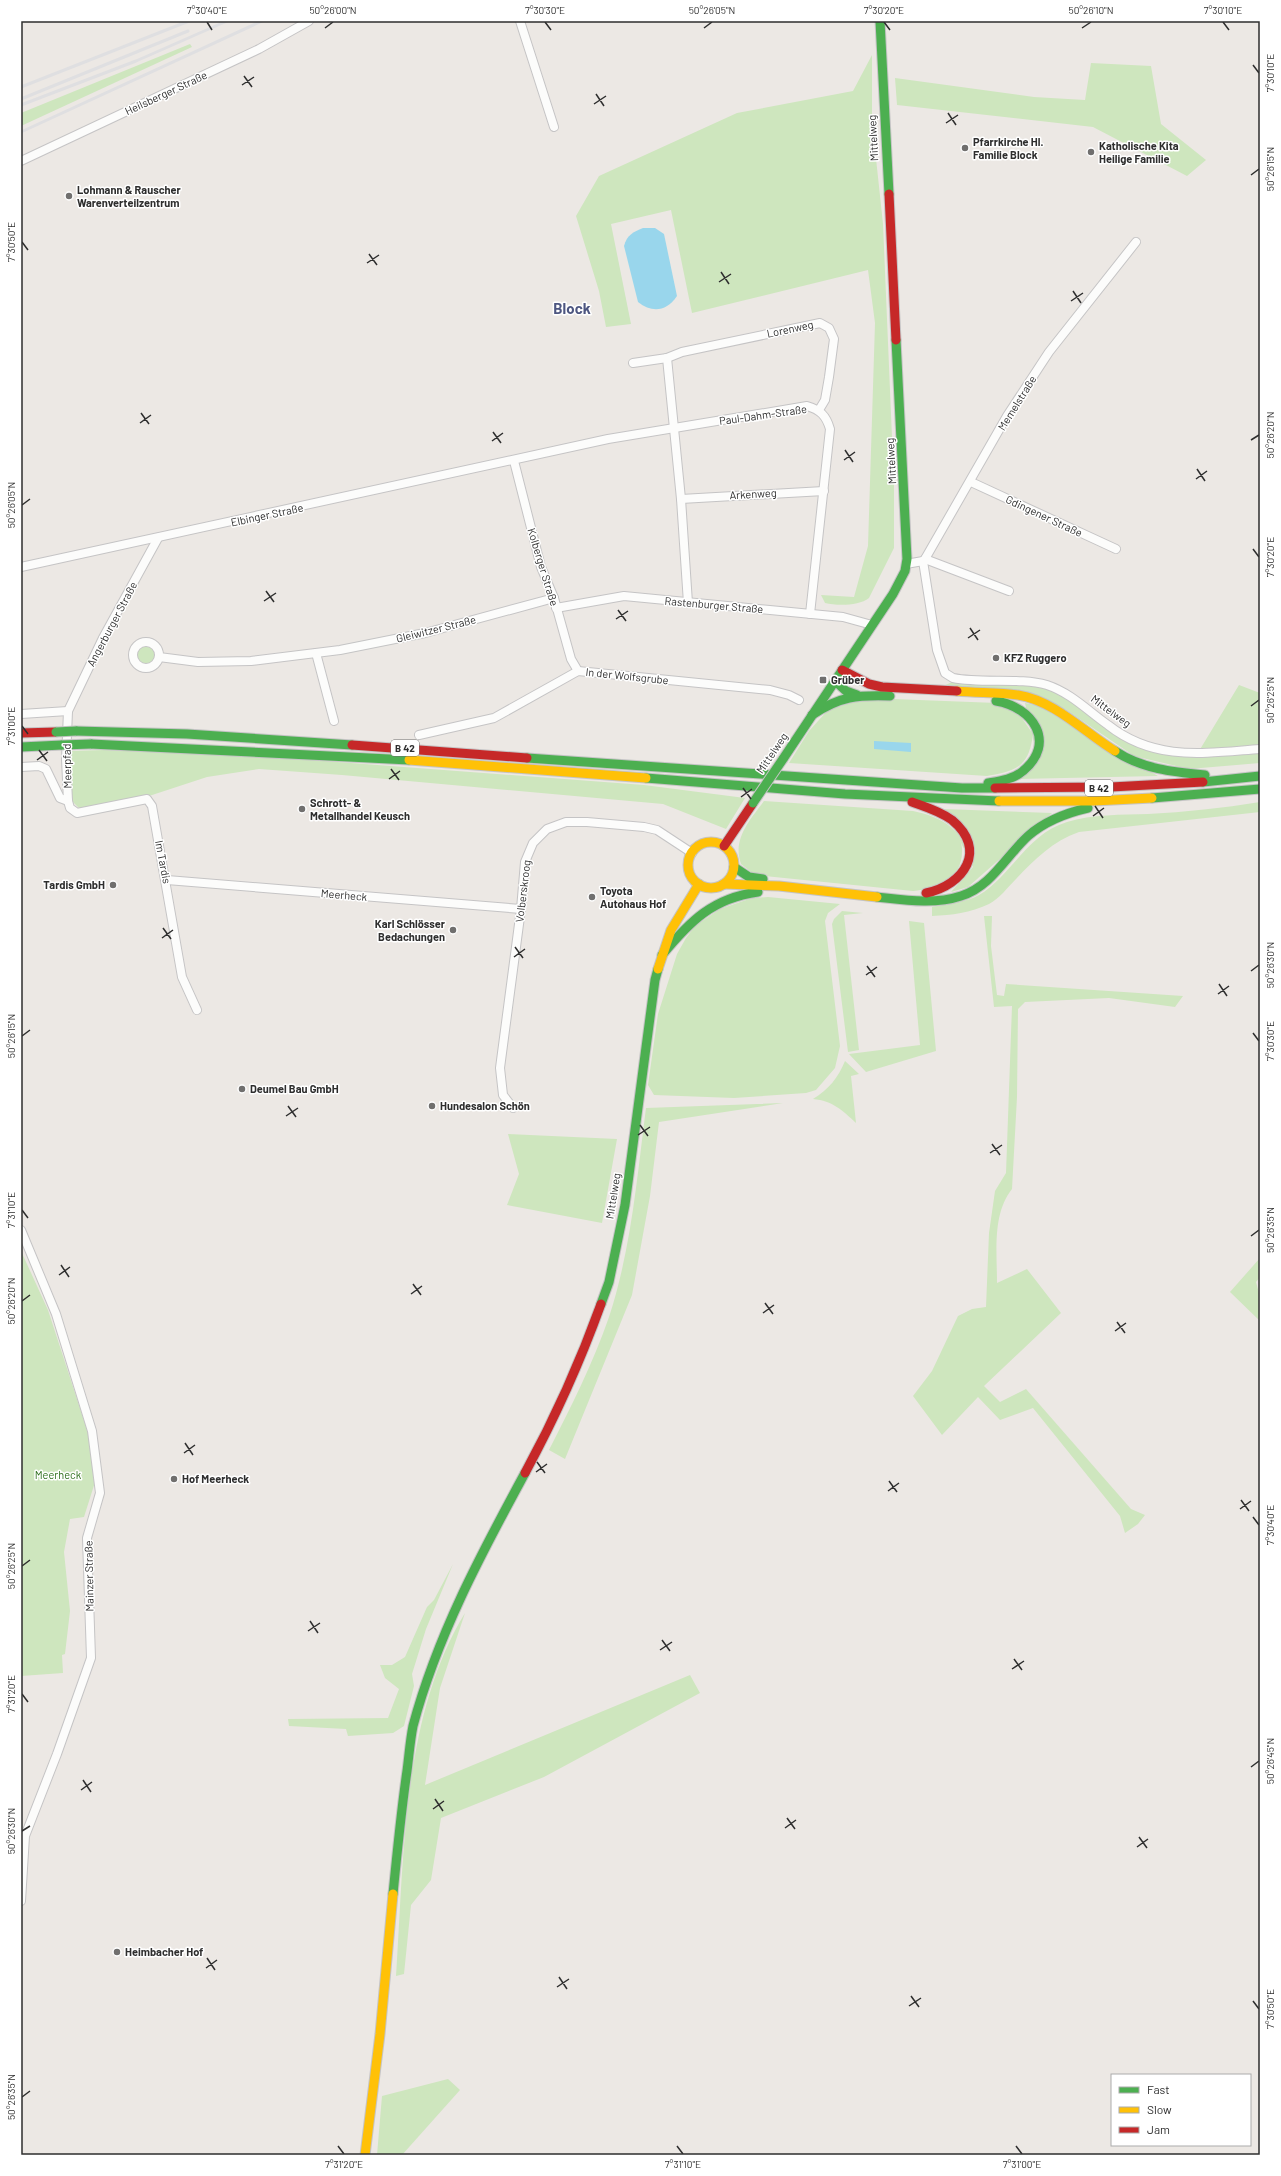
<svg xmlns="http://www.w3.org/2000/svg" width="1281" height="2176" font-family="Barlow,sans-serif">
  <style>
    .green { fill: #cee6be }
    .water { fill: #99d6ec }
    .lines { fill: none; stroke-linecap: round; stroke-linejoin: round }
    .street-casing { stroke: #c5c4c5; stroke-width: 10 }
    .fast-casing { stroke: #c5c4c5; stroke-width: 11 }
    .slow-casing { stroke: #c5c4c5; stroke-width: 11 }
    .jam-casing { stroke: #c5c4c5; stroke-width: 11 }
    .street { stroke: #fcfcfb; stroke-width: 8 }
    .fast { stroke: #4caf50; stroke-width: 9 }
    .slow { stroke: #ffc107; stroke-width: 9 }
    .jam { stroke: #c62828; stroke-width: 9 }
    .rail { stroke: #dfdfe1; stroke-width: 3 }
    .fast-bridge-casing { stroke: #c5c4c5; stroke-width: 11; stroke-linecap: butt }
    .fast-bridge { stroke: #4caf50; stroke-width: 9 }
    .ticks { fill: none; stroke: #2e2e2e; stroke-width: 1.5 }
    .poi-dot { fill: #706f6e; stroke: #fff; stroke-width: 1.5 }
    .labels { text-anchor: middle; stroke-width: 3; stroke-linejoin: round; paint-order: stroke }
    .shield { fill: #fff; stroke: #6d6d6d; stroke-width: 1 }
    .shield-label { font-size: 10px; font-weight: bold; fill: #2e2e2e }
    .street-label { font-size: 11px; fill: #2e2e2e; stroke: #fff }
    .poi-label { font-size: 11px; font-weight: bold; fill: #2e2e2e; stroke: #fff; text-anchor: start }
    .park-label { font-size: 11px; fill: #2c6e1b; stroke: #fff }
    .district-label { font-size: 15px; font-weight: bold; fill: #4d5680; stroke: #fff }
    .neatline { fill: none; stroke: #2e2e2e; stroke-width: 1.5 }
    .ticks-label { font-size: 10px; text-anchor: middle; fill: #2e2e2e }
  </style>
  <rect width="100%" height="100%" fill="#ece8e4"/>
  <g class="green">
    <polygon points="190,44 192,47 21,126 21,113"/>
    <path d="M872,55V121L883,224L894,485V548L869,598C859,606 837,606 825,603L821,595L854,597L868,546L875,323L868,270L692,313L671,210L611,224L631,324L606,327L599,291L576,216L599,176L737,113L853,91Z"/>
    <polygon points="1091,63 1151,66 1161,124 1206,160 1187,176 1093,127 897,105 895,78 1034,97 1085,100"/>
    <circle cx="146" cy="655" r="9"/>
    <polygon points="962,678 1040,680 1139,742 1199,751 1239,685 1260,693 1260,763 1189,769 1134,756 1065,709 943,686"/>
    <path d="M867,698L997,703L1017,711L1033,734C1029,767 1016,771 987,776L789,763L809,731L828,710Z"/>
    <polygon points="1025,703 1039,706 1158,776 1018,779 1038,761"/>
    <polygon points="104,750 271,757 644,785 745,798 726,829 663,804 342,775 259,769 207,777 146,797 81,810 72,801 70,751"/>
    <path d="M764,801L913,811C927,814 940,818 952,828C958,833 963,844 962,852C962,879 936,889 913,891L755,875L741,864C732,839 750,820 764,801Z"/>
    <path d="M1260,802V812L1079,832C1053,841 1035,859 1016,879C1008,887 999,899 989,904C970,913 952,915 932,916V907C946,904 967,902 979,895C1012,875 1027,834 1067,822C1092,814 1122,815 1148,814C1185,812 1223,808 1260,802Z"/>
    <polygon points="944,809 1052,813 968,887 951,892 973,867"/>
    <polygon points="768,897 840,904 828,913 825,921 840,1046 835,1068 816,1090 806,1093 734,1098 654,1095 648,1085 658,1014 677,954 686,938 695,926 720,909 752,898"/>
    <polygon points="842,911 863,913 844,915 859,1050 848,1052 832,924 834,919"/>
    <path d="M984,916H992L991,946L997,995L1004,996L1006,984L1183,996L1175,1007L1109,998L1025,1002L1018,1009L1017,1097L1012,1189C992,1214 997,1252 997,1283L1027,1269L1061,1313L984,1386L1000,1402L1026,1389L1131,1509L1145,1515L1138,1524L1125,1533L1120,1516L1033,1408L1000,1420L978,1397L942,1435L913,1396L932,1371L958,1316L972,1309L986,1307L989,1233L995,1191L1006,1173L1012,1006L994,1007Z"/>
    <polygon points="909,921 924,923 936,1051 866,1072 849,1054 920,1045"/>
    <path d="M845,1061L859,1074L851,1076L856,1123C842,1110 833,1101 813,1099C829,1089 838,1078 845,1061Z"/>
    <path d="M783,1103L659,1122L650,1196L632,1295L565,1459L549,1450C571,1407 593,1363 609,1317C631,1250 637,1178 646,1108Z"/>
    <polygon points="508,1134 617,1139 602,1223 507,1205 519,1174"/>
    <polygon points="21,1251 48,1310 91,1442 96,1479 84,1517 70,1519 64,1552 70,1611 65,1654 62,1655 63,1673 21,1676"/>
    <polygon points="1260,1258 1260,1277 1256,1282 1260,1297 1260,1321 1230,1292"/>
    <polygon points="453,1564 426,1629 412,1674 414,1686 404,1726 393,1733 348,1736 346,1729 289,1726 288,1719 388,1718 399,1689 385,1678 380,1665 392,1665 405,1657 427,1607 434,1600"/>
    <path d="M465,1613L440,1688L425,1785L690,1675L700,1693L544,1777L441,1818L431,1880L411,1905L404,1974L396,1976C404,1858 402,1716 465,1613Z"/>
    <polygon points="448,2079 460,2090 402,2155 377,2155 382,2096"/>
  </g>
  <g class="water">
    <path d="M643,228H655L664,234L677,296C666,312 652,313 638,302L624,246C627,235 633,232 643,228Z"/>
    <polygon points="874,741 911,743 911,752 874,749"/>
  </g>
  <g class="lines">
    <g class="street-casing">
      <g id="street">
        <polyline points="520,21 554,127"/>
        <polyline points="21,161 259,49 309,21"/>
        <polyline points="667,358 681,499 688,603"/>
        <polyline points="633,363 667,358 682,352 820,323 829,328 834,339 829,377 825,400 819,410"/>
        <polyline points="514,461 541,567 554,598 571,659 578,671"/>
        <polyline points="971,482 1116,549"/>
        <polyline points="681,499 824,491"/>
        <polyline points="158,538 103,638 68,711 66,759 68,801 70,808 77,813 147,799 152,806 182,977 197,1010"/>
        <polyline points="925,559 1009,591"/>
        <path d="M923,561L937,650L945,673L953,678C983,684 1019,677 1047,685C1071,693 1088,711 1108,725C1155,762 1205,753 1260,749"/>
        <polyline points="906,564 923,561 925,559 1007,416 1049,352 1136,242"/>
        <path d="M21,567L608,439L807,406C820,410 826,415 830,429L810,614"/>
        <polyline points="556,608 624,596 843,617 872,625"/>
        <circle cx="146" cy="655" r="13"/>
        <polyline points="316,653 334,721"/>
        <polyline points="159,657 198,662 251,661 340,650 425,633 554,598"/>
        <polyline points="21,714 68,711"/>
        <polyline points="419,735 494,718 578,671 770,690 789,695 799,700"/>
        <polyline points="21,767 39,766 46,769 60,798 68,801"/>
        <polyline points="167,880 521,909"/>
        <polyline points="513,1108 503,1095 500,1068 521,909 525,862 533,843 547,829 566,822 587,822 644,827 657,830 692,853"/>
        <polyline points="21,1230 56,1314 92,1431 100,1493 87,1538 91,1658 57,1754 25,1836 21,1901"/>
      </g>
    </g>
    <g class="fast-casing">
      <g id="fast">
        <polyline points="880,21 889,194"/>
        <polyline points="835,681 846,691 857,695"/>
        <path d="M812,715C840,696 857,695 890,696"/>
        <polyline points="76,731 187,734 352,745"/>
        <polyline points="91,744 409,760"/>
        <polyline points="21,747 62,745"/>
        <path d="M1115,751C1142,769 1173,772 1205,775"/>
        <polyline points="527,758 962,788 995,788"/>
        <polyline points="783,759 893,594 905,571 907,559 896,340"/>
        <polyline points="646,778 845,794 999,801"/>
        <polyline points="1203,782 1260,776"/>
        <path d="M988,783C1000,781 1014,779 1023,771C1057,743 1033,707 996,701"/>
        <polyline points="1152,798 1260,789"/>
        <polyline points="734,867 749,877 763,879"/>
        <path d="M877,897C904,900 934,905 961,896C991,887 1006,856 1028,836C1045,821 1066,813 1088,808"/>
        <path d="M662,955C690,921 713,898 758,892"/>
        <polyline points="601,1304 609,1282 625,1205 655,980 658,969"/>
        <path d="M393,1894C397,1853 401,1812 407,1771C409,1756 410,1741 413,1726C437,1636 481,1554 525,1473"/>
      </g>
    </g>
    <g class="slow-casing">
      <g id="slow">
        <path d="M957,691C977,693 998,692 1018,695C1055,701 1084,732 1115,751"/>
        <polyline points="409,760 646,778"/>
        <polyline points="999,801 1094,801 1152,798"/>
        <circle cx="711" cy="865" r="23"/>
        <polyline points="724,884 779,886 877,897"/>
        <polyline points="658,969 671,930 699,884"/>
        <polyline points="365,2155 380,2034 393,1894"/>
      </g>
    </g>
    <g class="jam-casing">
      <g id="jam">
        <polyline points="889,194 896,340"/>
        <polyline points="842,670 869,684 882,687 957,691"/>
        <polyline points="21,733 56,732"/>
        <polyline points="352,745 527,758"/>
        <polyline points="995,788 1111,787 1203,782"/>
        <path d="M912,802C926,807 940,811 952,820C988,850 964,885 926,893"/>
        <polyline points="724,846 753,803"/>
        <path d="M525,1473C556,1416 579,1365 601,1304"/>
      </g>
    </g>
    <use href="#street" class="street"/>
    <use href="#fast" class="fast"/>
    <use href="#slow" class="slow"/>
    <use href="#jam" class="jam"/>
    <g class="rail">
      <polyline points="21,87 189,21"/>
      <polyline points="21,99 188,31"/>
      <polyline points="21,105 136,61 227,21"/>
      <polyline points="21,132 262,21"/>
    </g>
    <g class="fast-bridge-casing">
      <g id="fast-bridge">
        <polyline points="56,732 76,731"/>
        <polyline points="62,745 91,744"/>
        <polyline points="753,803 783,759"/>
      </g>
    </g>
    <use href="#fast-bridge" class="fast-bridge"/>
  </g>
  <path class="ticks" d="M207,22L212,30M545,22L551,30M884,22L890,30M1223,22L1229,30M325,28L333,22M704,28L712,22M1082,28L1091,22M1253,65L1259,73M244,76L252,87M242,85L254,77M596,94L604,106M594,104L606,96M948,113L956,125M946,123L958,115M1251,175L1259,169M22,242L28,250M369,254L377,265M367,263L379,255M721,272L729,284M719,282L731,274M1073,291L1081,303M1071,301L1083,293M141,413L149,424M140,423L151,415M493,432L501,443M1251,440L1259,435M492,441L503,433M845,450L853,462M844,460L855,452M1197,469L1205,481M1196,479L1207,471M22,505L30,499M1253,549L1259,557M266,591L274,602M264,601L276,593M618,610L626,621M616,619L628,611M970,628L978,640M968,638L980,630M1251,706L1259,700M22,726L28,734M39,750L47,761M37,760L48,752M391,769L399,780M389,779L400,771M743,788L751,799M741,797L752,789M1095,806L1103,818M1093,816L1104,808M163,928L171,939M162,938L173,930M515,947L523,958M514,957L525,949M867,966L875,977M1251,971L1259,965M866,975L877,967M1219,984L1227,996M1218,994L1229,986M1253,1033L1259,1041M22,1036L30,1030M288,1106L296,1117M286,1116L298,1108M640,1125L648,1136M638,1135L650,1127M992,1144L1000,1155M990,1153L1002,1145M22,1210L28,1218M1251,1236L1259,1230M61,1265L69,1277M59,1275L70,1267M413,1284L421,1295M411,1294L422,1286M22,1301L30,1295M765,1303L773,1314M763,1313L774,1305M1117,1322L1125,1333M1115,1331L1126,1323M185,1443L193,1455M184,1453L195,1445M537,1462L545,1473M536,1472L547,1464M889,1481L897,1492M888,1491L899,1483M1241,1500L1249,1511M1240,1509L1251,1501M1253,1517L1259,1525M22,1566L30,1560M310,1621L318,1633M308,1631L320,1623M662,1640L670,1651M660,1650L672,1642M1014,1659L1022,1670M1012,1669L1024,1661M22,1694L28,1702M1251,1767L1259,1761M83,1780L91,1792M81,1790L92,1782M435,1799L443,1811M433,1809L444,1801M787,1818L795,1829M785,1828L796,1820M22,1831L30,1826M1139,1837L1147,1848M1137,1847L1148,1839M207,1958L215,1970M206,1968L217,1960M559,1977L567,1989M557,1987L569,1979M911,1996L919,2007M1253,2001L1259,2009M909,2006L921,1998M22,2097L30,2091M338,2146L344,2154M677,2146L683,2154M1016,2146L1022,2154"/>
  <g class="poi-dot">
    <circle cx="965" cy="148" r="4"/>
    <circle cx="1091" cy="152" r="4"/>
    <circle cx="69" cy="196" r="4"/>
    <circle cx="996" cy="658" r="4"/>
    <rect x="819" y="676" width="8" height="8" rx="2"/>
    <circle cx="302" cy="809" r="4"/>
    <circle cx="113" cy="885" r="4"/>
    <circle cx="592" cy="897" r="4"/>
    <circle cx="453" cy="930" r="4"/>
    <circle cx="242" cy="1089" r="4"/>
    <circle cx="432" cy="1106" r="4"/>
    <circle cx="174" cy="1479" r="4"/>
    <circle cx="117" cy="1952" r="4"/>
  </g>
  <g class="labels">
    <g class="shield">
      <rect x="391" y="740" width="28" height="16" rx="3"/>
      <rect x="1085" y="780" width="28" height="16" rx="3"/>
    </g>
    <g class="shield-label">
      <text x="405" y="752">B 42</text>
      <text x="1099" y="792">B 42</text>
    </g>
    <g class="street-label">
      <text transform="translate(166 93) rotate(-25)" y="4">Heilsberger Straße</text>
      <text transform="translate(873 138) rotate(-93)" y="4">Mittelweg</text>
      <text transform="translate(790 329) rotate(-12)" y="4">Lorenweg</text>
      <text transform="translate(1017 403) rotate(-58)" y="4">Memelstraße</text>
      <text transform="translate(763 415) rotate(-8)" y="4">Paul-Dahm-Straße</text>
      <text transform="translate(891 461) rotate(-93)" y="4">Mittelweg</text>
      <text transform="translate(753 494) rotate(-3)" y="4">Arkenweg</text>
      <text transform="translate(267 515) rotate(-12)" y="4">Elbinger Straße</text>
      <text transform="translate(1044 516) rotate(25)" y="4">Gdingener Straße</text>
      <text transform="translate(543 567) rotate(73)" y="4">Kolberger Straße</text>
      <text transform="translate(714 605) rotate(5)" y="4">Rastenburger Straße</text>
      <text transform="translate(112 624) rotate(-62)" y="4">Angerburger Straße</text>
      <text transform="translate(436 629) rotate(-14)" y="4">Gleiwitzer Straße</text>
      <text transform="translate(627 676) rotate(6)" y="4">In der Wolfsgrube</text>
      <text transform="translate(1111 711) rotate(36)" y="4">Mittelweg</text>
      <text transform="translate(772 753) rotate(-56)" y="4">Mittelweg</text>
      <text transform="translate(67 766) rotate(-91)" y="4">Meerpfad</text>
      <text transform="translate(163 862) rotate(79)" y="4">Im Tardis</text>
      <text transform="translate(523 891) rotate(-83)" y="4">Volberskroog</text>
      <text transform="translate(344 895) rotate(5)" y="4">Meerheck</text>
      <text transform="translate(613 1196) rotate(-81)" y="4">Mittelweg</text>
      <text transform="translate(89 1576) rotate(-91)" y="4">Mainzer Straße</text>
    </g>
    <g class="poi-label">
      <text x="973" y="146">Pfarrkirche Hl.<tspan x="973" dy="13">Familie Block</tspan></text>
      <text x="1099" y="150">Katholische Kita<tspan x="1099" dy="13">Heilige Familie</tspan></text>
      <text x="77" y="194">Lohmann &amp; Rauscher<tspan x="77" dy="13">Warenverteilzentrum</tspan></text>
      <text x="1004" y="662">KFZ Ruggero</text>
      <text x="831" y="684">Grüber</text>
      <text x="310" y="807">Schrott- &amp;<tspan x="310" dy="13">Metallhandel Keusch</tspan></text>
      <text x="105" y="889" text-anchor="end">Tardis GmbH</text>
      <text x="600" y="895">Toyota<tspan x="600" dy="13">Autohaus Hof</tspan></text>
      <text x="445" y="928" text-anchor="end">Karl Schlösser<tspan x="445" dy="13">Bedachungen</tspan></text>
      <text x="250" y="1093">Deumel Bau GmbH</text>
      <text x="440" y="1110">Hundesalon Schön</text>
      <text x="182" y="1483">Hof Meerheck</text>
      <text x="125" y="1956">Heimbacher Hof</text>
    </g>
    <g class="park-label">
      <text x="58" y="1479">Meerheck</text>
    </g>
    <g class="district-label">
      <text x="572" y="314">Block</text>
    </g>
  </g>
  <rect width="1281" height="2176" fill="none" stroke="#ffffff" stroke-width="44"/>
  <rect x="1111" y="2074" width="140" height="72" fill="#ffffff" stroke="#ababab"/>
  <rect x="1119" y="2087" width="20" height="6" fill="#4caf50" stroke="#ababab"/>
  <text x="1147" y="2094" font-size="12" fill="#2e2e2e">Fast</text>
  <rect x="1119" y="2107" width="20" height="6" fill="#ffc107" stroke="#ababab"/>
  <text x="1147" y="2114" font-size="12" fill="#2e2e2e">Slow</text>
  <rect x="1119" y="2127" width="20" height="6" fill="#c62828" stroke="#ababab"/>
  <text x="1147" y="2134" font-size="12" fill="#2e2e2e">Jam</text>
  <rect x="22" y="22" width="1237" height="2132" class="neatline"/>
  <g class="ticks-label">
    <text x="207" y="14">7°30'40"E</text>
    <text x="333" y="14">50°26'00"N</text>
    <text x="545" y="14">7°30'30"E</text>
    <text x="712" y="14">50°26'05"N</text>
    <text x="884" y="14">7°30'20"E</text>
    <text x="1091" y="14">50°26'10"N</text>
    <text x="1223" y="14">7°30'10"E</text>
    <text transform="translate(1270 73) rotate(-90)" y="4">7°30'10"E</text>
    <text transform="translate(1270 169) rotate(-90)" y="4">50°26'15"N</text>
    <text transform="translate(11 242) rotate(-90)" y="4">7°30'50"E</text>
    <text transform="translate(1270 435) rotate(-90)" y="4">50°26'20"N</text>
    <text transform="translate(11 505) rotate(-90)" y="4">50°26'05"N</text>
    <text transform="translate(1270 557) rotate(-90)" y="4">7°30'20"E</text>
    <text transform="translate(1270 700) rotate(-90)" y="4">50°26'25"N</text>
    <text transform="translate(11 726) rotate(-90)" y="4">7°31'00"E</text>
    <text transform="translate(1270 965) rotate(-90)" y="4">50°26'30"N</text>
    <text transform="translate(11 1036) rotate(-90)" y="4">50°26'15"N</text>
    <text transform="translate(1270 1041) rotate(-90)" y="4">7°30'30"E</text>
    <text transform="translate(11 1210) rotate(-90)" y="4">7°31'10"E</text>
    <text transform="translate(1270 1230) rotate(-90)" y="4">50°26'35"N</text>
    <text transform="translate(11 1301) rotate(-90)" y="4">50°26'20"N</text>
    <text transform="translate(1270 1525) rotate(-90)" y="4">7°30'40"E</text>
    <text transform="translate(11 1566) rotate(-90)" y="4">50°26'25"N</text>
    <text transform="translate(11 1694) rotate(-90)" y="4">7°31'20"E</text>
    <text transform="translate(1270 1761) rotate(-90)" y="4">50°26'45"N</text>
    <text transform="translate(11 1831) rotate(-90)" y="4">50°26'30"N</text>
    <text transform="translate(1270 2009) rotate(-90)" y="4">7°30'50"E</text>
    <text transform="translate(11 2097) rotate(-90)" y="4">50°26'35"N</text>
    <text x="344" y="2168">7°31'20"E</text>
    <text x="683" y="2168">7°31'10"E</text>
    <text x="1022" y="2168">7°31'00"E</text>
  </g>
</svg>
